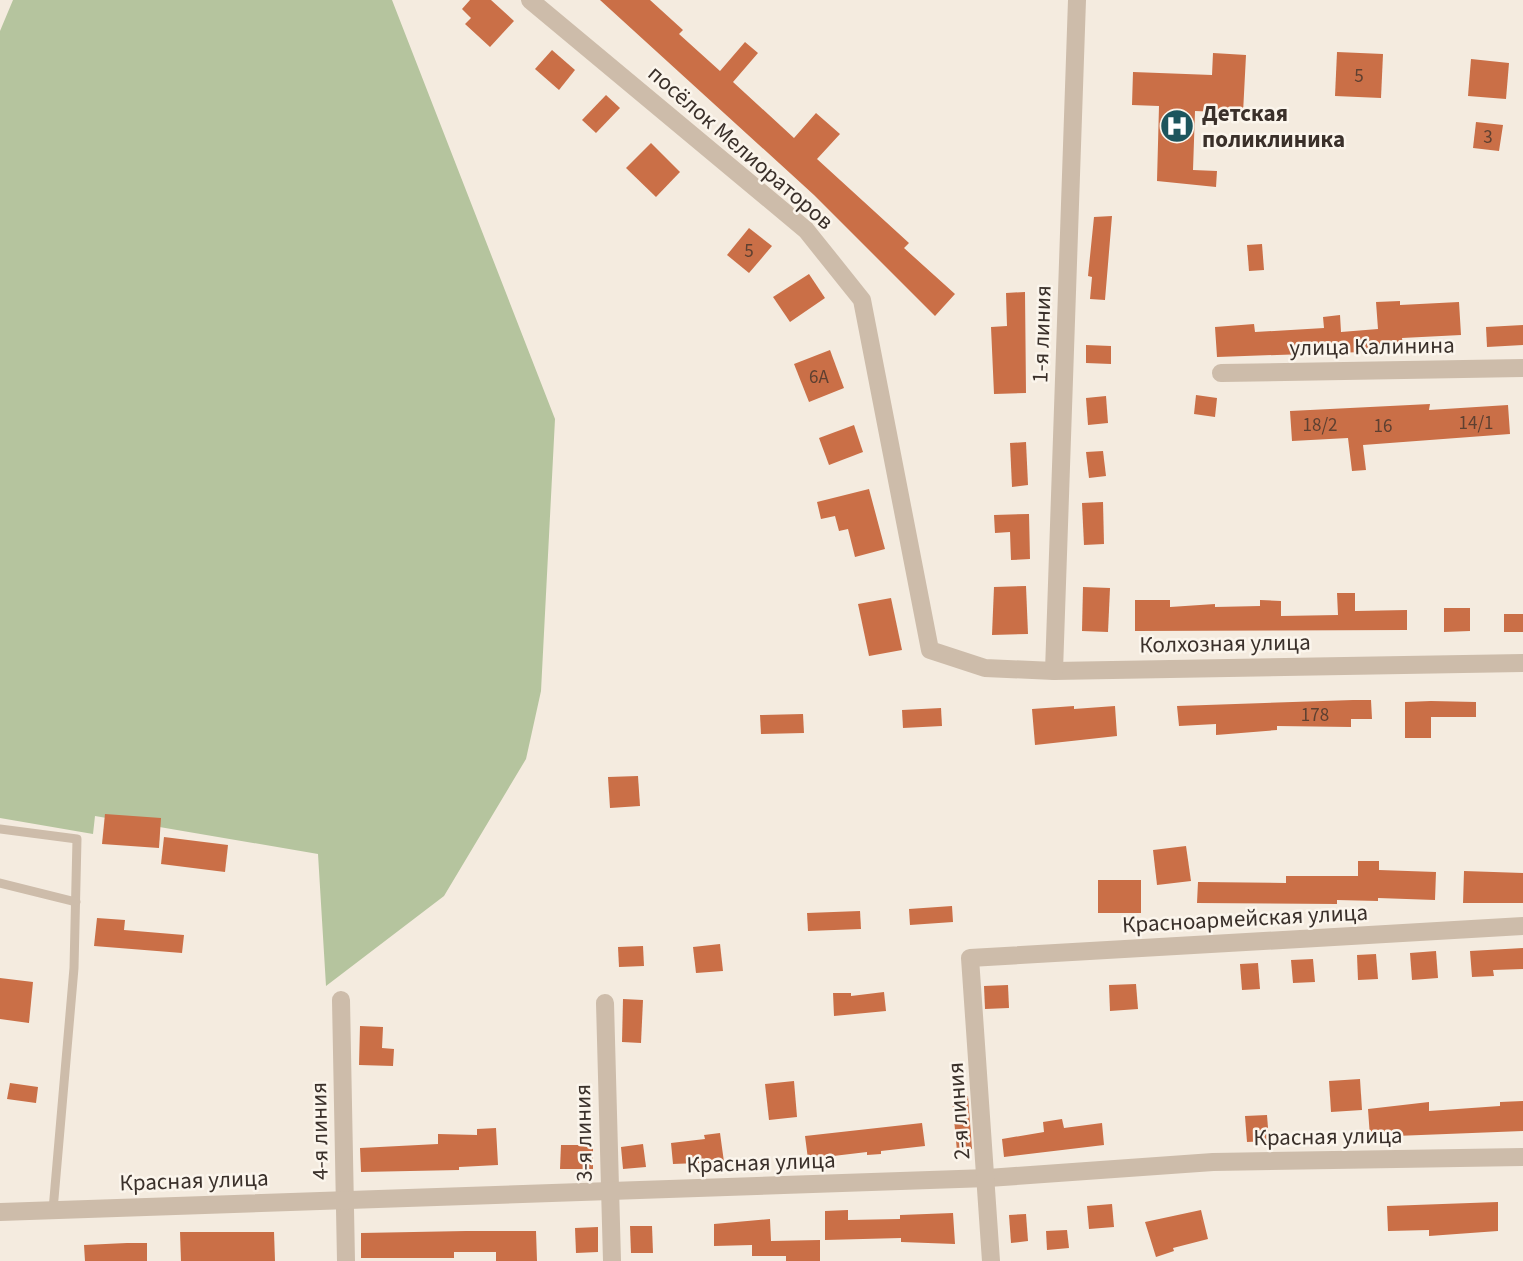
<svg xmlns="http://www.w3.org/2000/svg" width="1523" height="1261" font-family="'Source Sans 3',sans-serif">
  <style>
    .green { fill: #b5c49e }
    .building { fill: #ca6f47 }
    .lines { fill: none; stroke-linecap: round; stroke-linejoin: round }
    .lane { stroke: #cdbcaa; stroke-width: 9 }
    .street { stroke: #cdbcaa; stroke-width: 18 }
    .labels { text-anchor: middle; stroke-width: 5; stroke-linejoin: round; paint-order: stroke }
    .number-label { font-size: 19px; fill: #5e4031 }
    .poi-label { font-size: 23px; font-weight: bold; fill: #3a302a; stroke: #fbf5ec; text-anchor: start }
    .street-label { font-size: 23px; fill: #3a302a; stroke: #fbf5ec }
  </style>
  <rect width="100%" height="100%" fill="#f4ebdf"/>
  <polygon class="green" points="13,0 392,0 555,419 541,691 526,759 444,896 326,986 318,854 95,816 93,834 0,818 0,31"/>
  <g class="building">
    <polygon points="470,0 491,0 514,21 490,47 465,24 471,18 462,9"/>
    <polygon points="600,0 650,0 683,30 679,34 720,71 745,42 758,53 733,82 794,138 816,113 840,134 817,159 909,243 904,248 955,294 935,316 814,195"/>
    <polygon points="552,50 575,70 559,90 535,69"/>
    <polygon points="1337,52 1383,54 1381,98 1335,96"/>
    <polygon points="1213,53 1246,55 1243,113 1195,111 1193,170 1217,171 1216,187 1157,181 1159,106 1132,105 1133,72 1212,75"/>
    <polygon points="1471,59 1509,63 1506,99 1468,96"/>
    <polygon points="606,95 620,108 596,133 582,120"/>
    <polygon points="1476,122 1503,125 1499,151 1473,148"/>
    <polygon points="651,143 680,172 656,197 626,168"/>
    <polygon points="1112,216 1105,300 1090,299 1092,277 1088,276 1094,217"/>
    <polygon points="749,228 772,246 749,273 727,255"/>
    <polygon points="1262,244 1264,270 1249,271 1247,245"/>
    <polygon points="809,274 825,298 790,322 773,297"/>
    <polygon points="1025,292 1026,393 994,394 991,327 1007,326 1006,293"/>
    <polygon points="1400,301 1400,305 1459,302 1461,335 1402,338 1403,346 1363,349 1363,352 1217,357 1215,327 1254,324 1255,332 1324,328 1323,317 1340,315 1341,332 1378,329 1376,302"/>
    <polygon points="1523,325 1523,345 1487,347 1486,327"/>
    <polygon points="1086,345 1111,346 1111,364 1086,363"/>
    <polygon points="830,350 844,388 809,402 794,364"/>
    <polygon points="1196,395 1217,398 1215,417 1194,414"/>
    <polygon points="1106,396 1108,423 1088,425 1086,398"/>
    <polygon points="1430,404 1429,410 1508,405 1510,434 1363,445 1366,470 1352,471 1348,438 1292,441 1290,411"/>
    <polygon points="854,425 863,452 829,465 819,438"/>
    <polygon points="1026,442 1028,485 1012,487 1010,443"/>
    <polygon points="1103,451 1106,476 1089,478 1086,452"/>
    <polygon points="869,489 885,549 855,557 848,529 839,531 835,516 821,519 817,502"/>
    <polygon points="1103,502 1104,544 1084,545 1082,503"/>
    <polygon points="1029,514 1030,559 1011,560 1010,532 995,533 994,515"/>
    <polygon points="1026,586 1028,634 992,635 994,587"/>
    <polygon points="1083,587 1110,588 1108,632 1082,631"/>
    <polygon points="1337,593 1355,593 1355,611 1407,610 1407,630 1135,631 1135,600 1170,600 1170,607 1215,604 1215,607 1260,606 1260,600 1281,601 1281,616 1338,615"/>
    <polygon points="891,598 902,650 869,656 858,604"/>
    <polygon points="1444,608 1470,608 1470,631 1444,632"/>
    <rect x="1504" y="614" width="19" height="18"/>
    <polygon points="1353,700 1371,700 1372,719 1351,719 1351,727 1277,726 1277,730 1216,735 1216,724 1179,726 1177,706"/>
    <polygon points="1431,701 1476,702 1476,717 1431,717 1431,738 1405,738 1405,702"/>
    <polygon points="1074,706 1074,709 1115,706 1117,736 1035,745 1032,709"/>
    <polygon points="941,708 942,726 903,728 902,710"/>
    <polygon points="803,714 804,733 761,734 760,715"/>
    <polygon points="638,776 640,806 610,808 608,777"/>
    <polygon points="105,814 161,818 159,848 102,844"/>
    <polygon points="164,837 228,845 225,872 161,864"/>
    <polygon points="1186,846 1191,881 1157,885 1153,850"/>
    <polygon points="1358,861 1379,861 1379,870 1436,872 1435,900 1378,898 1378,901 1337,900 1337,904 1197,903 1198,882 1286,883 1286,876 1358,876"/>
    <polygon points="1464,871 1523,873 1523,903 1463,903"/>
    <rect x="1098" y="880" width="43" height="33"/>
    <polygon points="952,906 953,922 910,925 909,909"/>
    <polygon points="860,911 861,929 808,931 807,913"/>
    <polygon points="97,918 125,920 124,930 184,935 182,953 94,946"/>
    <polygon points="720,944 723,971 696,973 693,947"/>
    <polygon points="643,946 644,966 619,967 618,947"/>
    <polygon points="1523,948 1523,969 1493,970 1494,976 1472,977 1470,951"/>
    <polygon points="1436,951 1438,978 1412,980 1410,953"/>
    <polygon points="1376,954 1378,979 1358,980 1357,955"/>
    <polygon points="1313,959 1315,982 1293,983 1291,960"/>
    <polygon points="1258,963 1260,989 1242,990 1240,964"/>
    <polygon points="0,978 33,982 29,1023 0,1019"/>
    <polygon points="1136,984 1138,1009 1110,1011 1109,985"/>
    <polygon points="1008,985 1009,1008 985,1009 984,986"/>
    <polygon points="884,992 886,1011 834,1016 833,993 851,993 851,996"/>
    <polygon points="623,999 643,1000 641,1043 622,1042"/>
    <polygon points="360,1026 383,1027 382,1048 394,1049 393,1066 359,1065"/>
    <polygon points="1360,1079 1362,1110 1331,1112 1329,1081"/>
    <polygon points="794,1081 797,1117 769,1120 765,1084"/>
    <polygon points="10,1083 38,1087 36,1103 7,1099"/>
    <polygon points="968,1096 972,1149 957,1151 952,1098"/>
    <polygon points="1523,1101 1523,1131 1370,1137 1368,1109 1429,1102 1429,1111 1500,1106 1500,1102"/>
    <polygon points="1267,1115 1269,1141 1247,1142 1245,1116"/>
    <polygon points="1062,1119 1064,1128 1102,1123 1104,1145 1004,1157 1002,1139 1044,1132 1043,1122"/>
    <polygon points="922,1123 925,1146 881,1151 881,1154 867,1155 867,1152 808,1159 805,1136"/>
    <polygon points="496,1128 498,1165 459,1167 459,1170 361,1172 360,1148 438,1144 438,1134 477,1135 477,1129"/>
    <polygon points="720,1133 724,1162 673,1164 671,1143 705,1139 704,1135"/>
    <polygon points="643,1144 646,1167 623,1169 621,1147"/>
    <polygon points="561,1145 593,1145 593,1169 560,1169"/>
    <polygon points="1498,1202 1498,1231 1429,1236 1429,1230 1388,1231 1387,1206"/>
    <polygon points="1112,1204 1114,1227 1089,1229 1087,1206"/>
    <polygon points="848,1210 848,1220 900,1219 900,1215 953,1213 955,1244 901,1242 901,1238 825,1240 825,1211"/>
    <polygon points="1201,1210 1208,1239 1173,1248 1174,1251 1156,1257 1145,1222"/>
    <polygon points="1026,1214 1028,1241 1011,1243 1009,1215"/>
    <polygon points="770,1219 771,1241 820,1240 820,1261 786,1261 786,1256 752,1256 752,1245 714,1246 714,1224"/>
    <polygon points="630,1226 652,1226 653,1253 631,1253"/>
    <polygon points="598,1227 598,1252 576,1253 575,1228"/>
    <polygon points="1067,1230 1069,1248 1047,1250 1046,1231"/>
    <polygon points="466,1231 536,1231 537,1261 496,1261 496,1252 454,1252 454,1258 361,1258 361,1233"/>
    <polygon points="180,1232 274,1232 275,1261 181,1261"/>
    <polygon points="127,1243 147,1243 147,1261 85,1261 84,1245"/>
  </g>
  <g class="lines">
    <g class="lane">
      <polyline points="0,829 77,839 74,968 53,1210"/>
      <polyline points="0,883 76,902"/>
    </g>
    <g class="street">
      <polyline points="530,0 806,230 862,300 930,650 985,668 1054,671 1523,663"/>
      <polyline points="1221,373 1523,368"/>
      <polyline points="1054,671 1077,0"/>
      <polyline points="341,1000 346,1261"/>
      <polyline points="605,1003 612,1261"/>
      <polyline points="0,1212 988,1178 1213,1162 1523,1157"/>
      <polyline points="991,1261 970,958 1523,926"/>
    </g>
  </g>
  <defs>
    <g id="hospital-disc" transform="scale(1.75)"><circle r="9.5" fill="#1d555d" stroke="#fbf5ec"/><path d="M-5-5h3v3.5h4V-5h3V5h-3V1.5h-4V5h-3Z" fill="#fff"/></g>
  </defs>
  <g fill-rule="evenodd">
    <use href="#hospital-disc" x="1177" y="126"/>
  </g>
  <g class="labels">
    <g class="number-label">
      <text x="1359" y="82">5</text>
      <text x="1488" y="143">3</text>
      <text x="749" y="257">5</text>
      <text x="819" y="383">6А</text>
      <text x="1476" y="429">14/1</text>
      <text x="1320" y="431">18/2</text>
      <text x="1383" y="432">16</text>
      <text x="1315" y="721">178</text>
    </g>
    <g class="poi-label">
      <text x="1202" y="121">Детская<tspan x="1202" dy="26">поликлиника</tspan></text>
    </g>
    <g class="street-label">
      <text transform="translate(741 147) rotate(41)" y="8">посёлок Мелиораторов</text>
      <text transform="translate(1041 334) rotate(-88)" y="8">1-я линия</text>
      <text transform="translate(1372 346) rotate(-1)" y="8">улица Калинина</text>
      <text transform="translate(1225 643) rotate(-1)" y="8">Колхозная улица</text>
      <text transform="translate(1245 918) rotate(-3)" y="8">Красноармейская улица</text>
      <text transform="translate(958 1111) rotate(-94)" y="8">2-я линия</text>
      <text transform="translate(319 1131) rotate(-91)" y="8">4-я линия</text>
      <text transform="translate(583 1133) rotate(-91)" y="8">3-я линия</text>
      <text transform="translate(1328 1136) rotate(-1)" y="8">Красная улица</text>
      <text transform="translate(761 1162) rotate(-2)" y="8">Красная улица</text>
      <text transform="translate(194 1180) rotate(-2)" y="8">Красная улица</text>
    </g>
  </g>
</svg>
